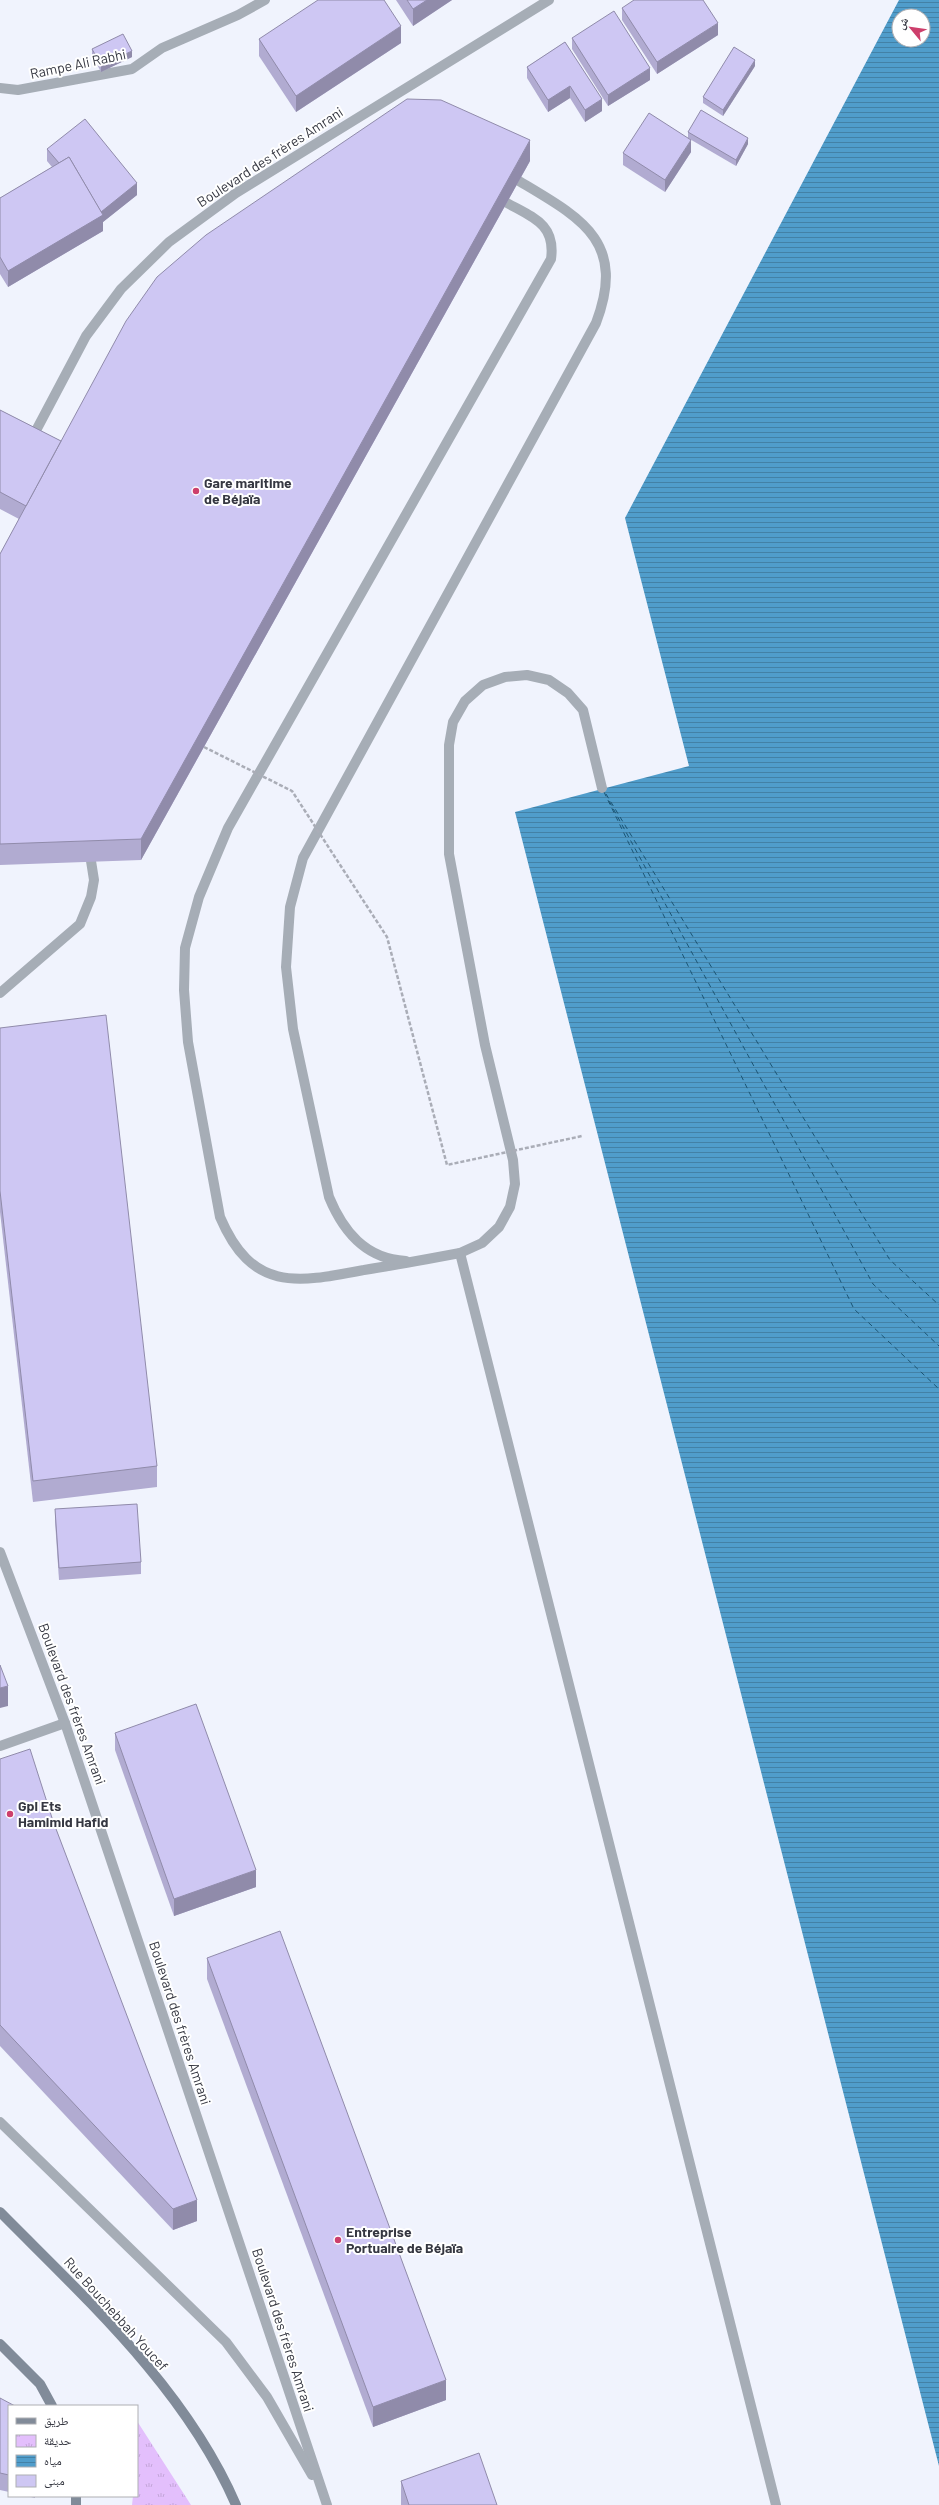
<svg xmlns="http://www.w3.org/2000/svg" width="939" height="2505" font-family="Barlow,'Noto Naskh Arabic',sans-serif">
  <style>
    .park { fill: url(#park-tufts) }
    .water { fill: url(#water-rules); fill-rule: evenodd }
    .lines { fill: none; stroke-linecap: round; stroke-linejoin: round }
    .ferry { stroke: #1b5575; stroke-width: 1; stroke-dasharray: 5 4; stroke-linecap: butt }
    .lane { stroke: #a6adb6; stroke-width: 10 }
    .street { stroke: #a6adb6; stroke-width: 10 }
    .secondary { stroke: #818b99; stroke-width: 10 }
    .path-bridge { stroke: #aaadb7; stroke-width: 2.5; stroke-dasharray: 4 2; stroke-linecap: butt }
    .wall { fill: #b1abd1 }
    .shaded-wall { fill: #908baa }
    .building { fill: #cec7f3; stroke: #908baa }
    .poi-dot { fill: #cd3f6c; stroke: #fff; stroke-width: 1.5 }
    .labels { text-anchor: middle; stroke-width: 4; stroke-linejoin: round; paint-order: stroke }
    .street-label { font-size: 14px; fill: #353741; stroke: #fff }
    .poi-label { font-size: 14px; font-weight: bold; fill: #353741; stroke: #fff; text-anchor: start }
  </style>
  <defs>
    <pattern id="park-tufts" width="24" height="20" patternUnits="userSpaceOnUse"><rect width="24" height="20" fill="#e3bffc"/><path d="M3 7l-1-3M5 7V3M7 7l1-3M15 17l-1-3M17 17v-4M19 17l1-3" fill="none" stroke="#c3a5d9"/></pattern>
    <pattern id="water-rules" width="6" height="5" patternUnits="userSpaceOnUse"><rect width="6" height="5" fill="#509dcb"/><path d="M0 2.5h6" fill="none" stroke="#4381a6"/></pattern>
  </defs>
  <rect width="100%" height="100%" fill="#f0f3fd"/>
  <polygon class="park" points="137,2421 191,2505 132,2505 133,2496 137,2496"/>
  <path class="water" d="M899,0H939V2466L515,812L689,766L625,518ZM899,16H923V40H899Z"/>
  <g class="lines">
    <g class="ferry">
      <polyline points="604,792 854,1309 939,1389"/>
      <polyline points="606,794 890,1260 939,1305"/>
      <polyline points="609,801 873,1284 939,1346"/>
    </g>
    <g class="lane">
      <path d="M507,203C532,217 556,224 551,259L228,828L199,897L185,948L184,990L188,1042L220,1217C252,1292 296,1283 364,1270C396,1265 428,1259 460,1253L482,1243L499,1227L510,1207L515,1184L513,1160L485,1045L449,854V745L453,722L465,701L483,685L505,677L527,675L549,680L568,693L583,710L602,788"/>
      <polyline points="0,993 80,924 91,897 94,880 91,861"/>
      <polyline points="460,1253 776,2505"/>
      <path d="M406,1261C365,1259 343,1231 329,1197L293,1029L286,967L290,907L303,858L596,323C627,241 581,218 519,181"/>
    </g>
    <g class="street">
      <polyline points="0,88 18,90 132,69 162,48 238,15 265,0"/>
      <polyline points="31,440 86,336 121,289 169,242 236,193 549,0"/>
      <polyline points="0,1552 65,1723 327,2505"/>
      <polyline points="0,1746 65,1723"/>
      <polyline points="0,2122 226,2342 267,2397 312,2475"/>
    </g>
    <g class="secondary">
      <path d="M0,2212C87,2300 186,2389 236,2505"/>
      <polyline points="0,2344 40,2384 52,2406"/>
      <polyline points="76,2505 76,2496"/>
    </g>
    <polyline class="path-bridge" points="204,747 292,791 387,937 447,1165 582,1136"/>
  </g>
  <g class="wall">
    <polygon points="396,0 452,0 413,26"/>
    <polygon points="622,8 718,35 657,74 622,20"/>
    <polygon points="572,38 650,80 608,106 572,49"/>
    <polygon points="259,39 401,43 296,112 259,56"/>
    <polygon points="565,42 602,111 585,122 570,98 548,112 527,78 527,67"/>
    <polygon points="92,49 132,57 101,72 92,55"/>
    <polygon points="755,66 723,116 703,103 703,97"/>
    <polygon points="688,132 748,144 736,166 688,138"/>
    <polygon points="47,149 137,195 103,222 103,231 8,287 0,274 0,198 52,167 47,161"/>
    <polygon points="691,152 665,192 623,165 623,153"/>
    <polygon points="530,161 141,860 0,865 0,554 19,519 0,509 0,410 61,441"/>
    <polygon points="0,1028 157,1466 157,1487 33,1502 0,1212"/>
    <polygon points="55,1509 141,1562 141,1574 59,1580 55,1521"/>
    <polygon points="115,1733 256,1887 174,1916 115,1750"/>
    <polygon points="0,1759 53,1821 197,2221 173,2230 0,2046"/>
    <polygon points="207,1958 446,2400 373,2427 207,1979"/>
    <polygon points="0,2398 9,2406 9,2492 0,2490"/>
    <polygon points="401,2481 497,2505 401,2505"/>
    <polygon points="27,2496 35,2496 35,2498"/>
  </g>
  <g class="shaded-wall">
    <polygon points="427,0 452,0 413,26 413,9"/>
    <polygon points="718,23 718,35 657,74 657,62"/>
    <polygon points="401,26 401,43 296,112 296,96"/>
    <polygon points="132,51 132,57 101,72 101,65"/>
    <polygon points="755,60 755,66 723,116 723,110"/>
    <polygon points="650,68 650,80 608,106 608,95"/>
    <polygon points="570,86 570,98 548,112 548,100"/>
    <polygon points="602,99 602,111 585,122 585,110"/>
    <polygon points="748,138 748,144 736,166 736,160"/>
    <polygon points="530,140 530,161 141,860 141,839"/>
    <polygon points="691,140 691,152 665,192 665,180"/>
    <polygon points="137,183 137,195 103,222 103,231 8,287 8,271 99,213"/>
    <polygon points="8,1686 8,1706 0,1708 0,1688"/>
    <polygon points="256,1870 256,1887 174,1916 174,1899"/>
    <polygon points="197,2200 197,2221 173,2230 173,2209"/>
    <polygon points="446,2380 446,2400 373,2427 373,2407"/>
  </g>
  <g class="building">
    <polygon points="318,0 384,0 401,26 296,96 259,39"/>
    <polygon points="407,0 427,0 413,9"/>
    <polygon points="634,0 703,0 718,23 657,62 622,8"/>
    <polygon points="614,11 650,68 608,95 572,38"/>
    <polygon points="123,34 132,51 101,65 92,49"/>
    <polygon points="565,42 602,99 585,110 570,86 548,100 527,67"/>
    <polygon points="734,47 755,60 723,110 703,97"/>
    <polygon points="407,99 441,100 530,140 141,839 0,844 0,554 126,321 157,277 206,235"/>
    <polygon points="701,110 748,138 736,160 688,132"/>
    <polygon points="649,113 691,140 665,180 623,153"/>
    <polygon points="85,119 137,183 101,212 69,157 59,163 47,149"/>
    <polygon points="69,157 103,215 8,271 0,257 0,198"/>
    <polygon points="0,410 61,441 26,506 0,492"/>
    <polygon points="106,1015 157,1466 33,1481 0,1191 0,1028"/>
    <polygon points="137,1504 141,1562 59,1568 55,1509"/>
    <polygon points="0,1665 8,1686 0,1688"/>
    <polygon points="196,1704 256,1870 174,1899 115,1733"/>
    <polygon points="30,1749 53,1821 197,2200 173,2209 0,2025 0,1759"/>
    <polygon points="280,1931 446,2380 373,2407 207,1958"/>
    <polygon points="0,2398 15,2406 9,2406 9,2475 0,2473"/>
    <polygon points="479,2453 497,2505 409,2505 401,2481"/>
  </g>
  <g class="poi-dot">
    <circle cx="196" cy="491" r="4"/>
    <circle cx="10" cy="1814" r="4"/>
    <circle cx="338" cy="2240" r="4"/>
  </g>
  <g class="labels">
    <g class="street-label">
      <text transform="translate(78 64) rotate(-12)" y="5">Rampe Ali Rabhi</text>
      <text transform="translate(270 157) rotate(-33)" y="5">Boulevard des frères Amrani</text>
      <text transform="translate(72 1704) rotate(70)" y="5">Boulevard des frères Amrani</text>
      <text transform="translate(180 2023) rotate(72)" y="5">Boulevard des frères Amrani</text>
      <text transform="translate(116 2314) rotate(48)" y="5">Rue Bouchebbah Youcef</text>
      <text transform="translate(283 2330) rotate(72)" y="5">Boulevard des frères Amrani</text>
    </g>
    <g class="poi-label">
      <text x="204" y="488">Gare maritime<tspan x="204" dy="16">de Béjaïa</tspan></text>
      <text x="18" y="1811">Gpl Ets<tspan x="18" dy="16">Hamimid Hafid</tspan></text>
      <text x="346" y="2237">Entreprise<tspan x="346" dy="16">Portuaire de Béjaïa</tspan></text>
    </g>
  </g>
  <rect x="8" y="2405" width="130" height="92" fill="#ffffff" stroke="#aeafb3"/>
  <rect x="16" y="2418" width="20" height="6" fill="#818b99" stroke="#aeafb3"/>
  <text x="44" y="2425" font-size="12" fill="#353741">طريق</text>
  <rect x="16" y="2435" width="20" height="12" fill="url(#park-tufts)" stroke="#aeafb3"/>
  <text x="44" y="2445" font-size="12" fill="#353741">حديقة</text>
  <rect x="16" y="2455" width="20" height="12" fill="url(#water-rules)" stroke="#aeafb3"/>
  <text x="44" y="2465" font-size="12" fill="#353741">مياه</text>
  <rect x="16" y="2475" width="20" height="12" fill="#cec7f3" stroke="#aeafb3"/>
  <text x="44" y="2485" font-size="12" fill="#353741">مبنى</text>
  <g transform="translate(911 28) rotate(299)"><circle r="19" fill="#ffffff" stroke="#aeafb3"/>
  <path d="M0-3L7 15L0 10L-7 15Z" fill="#cd3f6c"/>
  <text y="-6" font-size="11" font-weight="bold" text-anchor="middle" fill="#353741">ش</text>
  </g>
</svg>
